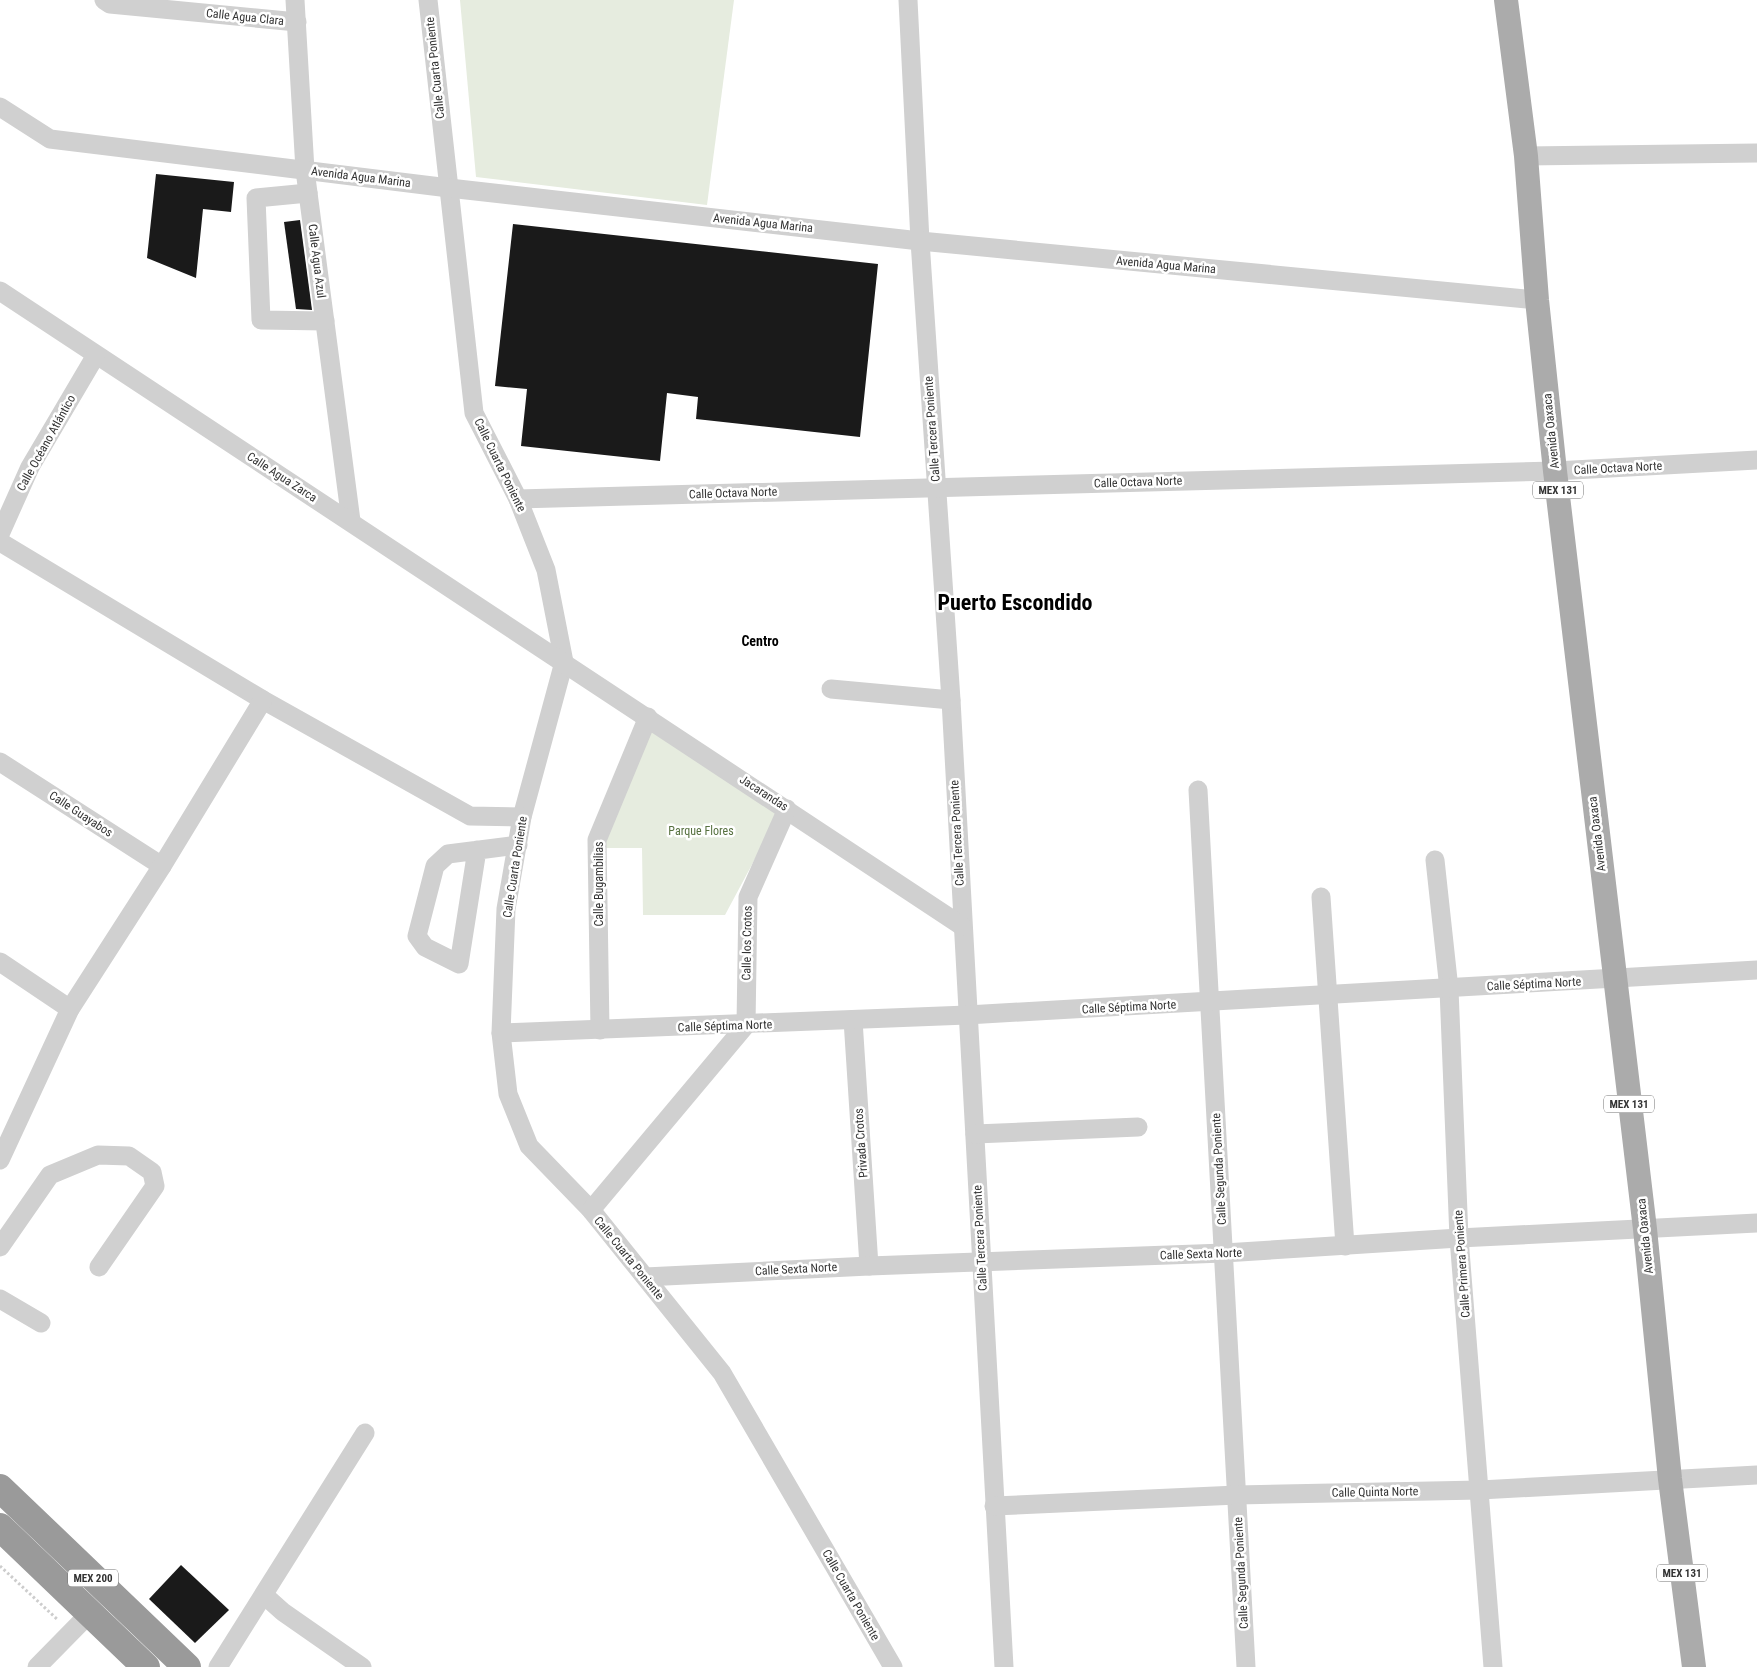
<svg xmlns="http://www.w3.org/2000/svg" width="1757" height="1667" font-family="'Roboto Condensed',sans-serif">
  <style>
    .green { fill: #e6ecdf }
    .building { fill: #1a1a1a }
    .lines { fill: none; stroke-linecap: round; stroke-linejoin: round }
    .path { stroke: #cdcdcd; stroke-width: 3; stroke-dasharray: 2.5 2.5; stroke-linecap: butt }
    .minor { stroke: #d0d0d0; stroke-width: 19 }
    .major { stroke: #ababab; stroke-width: 24 }
    .highway { stroke: #9a9a9a; stroke-width: 28 }
    .labels { text-anchor: middle; stroke-width: 5; stroke-linejoin: round; paint-order: stroke }
    .shield { fill: #fff; stroke: #707070; stroke-width: 1 }
    .shield-label { font-size: 11px; font-weight: bold; fill: #333 }
    .street-label { font-size: 12px; fill: #333; stroke: #fff }
    .park-label { font-size: 12px; fill: #56703f; stroke: #fff }
    .neighbourhood-label { font-size: 14px; font-weight: bold; fill: #000; stroke: #fff }
    .town-label { font-size: 22px; font-weight: bold; fill: #000; stroke: #fff }
  </style>
  <rect width="100%" height="100%" fill="#fff"/>
  <g class="green">
    <polygon points="460,0 734,0 707,205 476,177"/>
    <polygon points="651,726 781,810 725,915 643,915 642,848 600,848"/>
  </g>
  <g class="building">
    <polygon points="156,174 234,182 231,212 203,209 196,278 147,258"/>
    <polygon points="300,220 312,310 296,309 284,222"/>
    <polygon points="513,224 878,264 860,437 696,419 698,397 667,393 660,461 521,446 527,389 495,386"/>
    <polygon points="181,1565 229,1610 195,1643 149,1599"/>
  </g>
  <g class="lines">
    <polyline class="path" points="0,1566 58,1620"/>
    <g class="minor">
      <polyline points="104,0 110,4 297,22"/>
      <polyline points="295,0 305,170 351,521"/>
      <polyline points="428,0 474,413 518,499 546,570 564,662 522,817 506,909 501,1033 508,1094 529,1146 591,1210 722,1373 893,1667"/>
      <polyline points="908,0 920,241 951,700 1004,1667"/>
      <polyline points="0,107 50,139 449,188 920,241 1537,300"/>
      <polyline points="1526,156 1757,153"/>
      <polyline points="308,193 256,198 261,320 325,321"/>
      <polyline points="0,291 962,926"/>
      <polyline points="518,499 1555,471 1757,460"/>
      <polyline points="0,534 30,467 96,355"/>
      <polyline points="0,542 263,700 470,816 522,817"/>
      <polyline points="831,689 951,700"/>
      <polyline points="0,762 162,866"/>
      <polyline points="1198,790 1246,1667"/>
      <polyline points="477,850 459,964 425,947 417,936 435,866 448,854 518,845"/>
      <polyline points="1435,860 1449,989 1459,1238 1493,1667"/>
      <polyline points="1321,897 1345,1246"/>
      <polyline points="0,962 70,1009"/>
      <polyline points="853,1020 869,1266"/>
      <polyline points="600,1030 597,840 648,717"/>
      <polyline points="501,1033 967,1015 1757,970"/>
      <polyline points="975,1134 1138,1127"/>
      <polyline points="0,1160 70,1009 162,866 263,700"/>
      <polyline points="591,1210 746,1025 748,897 787,809"/>
      <polyline points="0,1247 50,1175 98,1155 129,1156 152,1172 155,1186 99,1267"/>
      <polyline points="645,1277 869,1266 1224,1253 1459,1238 1757,1223"/>
      <polyline points="0,1299 41,1323"/>
      <polyline points="994,1506 1237,1495 1480,1490 1757,1475"/>
      <polyline points="264,1595 283,1612 362,1667"/>
      <polyline points="37,1667 90,1613"/>
      <polyline points="218,1667 365,1433"/>
    </g>
    <polyline class="major" points="1506,0 1526,156 1537,300 1555,471 1645,1229 1670,1479 1694,1667"/>
    <g class="highway">
      <polyline points="0,1488 187,1667"/>
      <polyline points="0,1527 146,1667"/>
    </g>
  </g>
  <g class="labels">
    <g class="shield">
      <rect x="1533" y="481.5" width="50" height="17" rx="4"/>
      <rect x="1604" y="1095.5" width="50" height="17" rx="4"/>
      <rect x="1657" y="1564.5" width="50" height="17" rx="4"/>
      <rect x="68" y="1569.5" width="50" height="17" rx="4"/>
    </g>
    <g class="shield-label">
      <text x="1558" y="494">MEX 131</text>
      <text x="1629" y="1108">MEX 131</text>
      <text x="1682" y="1577">MEX 131</text>
      <text x="93" y="1582">MEX 200</text>
    </g>
    <g class="street-label">
      <text transform="translate(245 17) rotate(6)" y="4">Calle Agua Clara</text>
      <text transform="translate(435 68) rotate(-96)" y="4">Calle Cuarta Poniente</text>
      <text transform="translate(361 177) rotate(7)" y="4">Avenida Agua Marina</text>
      <text transform="translate(763 223) rotate(6)" y="4">Avenida Agua Marina</text>
      <text transform="translate(317 261) rotate(83)" y="4">Calle Agua Azul</text>
      <text transform="translate(1166 265) rotate(5)" y="4">Avenida Agua Marina</text>
      <text transform="translate(932 429) rotate(-94)" y="4">Calle Tercera Poniente</text>
      <text transform="translate(1551 431) rotate(-96)" y="4">Avenida Oaxaca</text>
      <text transform="translate(46 443) rotate(-61)" y="4">Calle Océano Atlántico</text>
      <text transform="translate(500 465) rotate(64)" y="4">Calle Cuarta Poniente</text>
      <text transform="translate(1618 468) rotate(-3)" y="4">Calle Octava Norte</text>
      <text transform="translate(282 477) rotate(33)" y="4">Calle Agua Zarca</text>
      <text transform="translate(1138 482) rotate(-2)" y="4">Calle Octava Norte</text>
      <text transform="translate(733 493) rotate(-2)" y="4">Calle Octava Norte</text>
      <text transform="translate(764 793) rotate(33)" y="4">Jacarandas</text>
      <text transform="translate(81 814) rotate(33)" y="4">Calle Guayabos</text>
      <text transform="translate(957 833) rotate(-93)" y="4">Calle Tercera Poniente</text>
      <text transform="translate(1597 834) rotate(-97)" y="4">Avenida Oaxaca</text>
      <text transform="translate(515 867) rotate(-81)" y="4">Calle Cuarta Poniente</text>
      <text transform="translate(599 884) rotate(-90)" y="4">Calle Bugambilias</text>
      <text transform="translate(747 943) rotate(-89)" y="4">Calle los Crotos</text>
      <text transform="translate(1534 984) rotate(-3)" y="4">Calle Séptima Norte</text>
      <text transform="translate(1129 1007) rotate(-3)" y="4">Calle Séptima Norte</text>
      <text transform="translate(725 1026) rotate(-2)" y="4">Calle Séptima Norte</text>
      <text transform="translate(861 1143) rotate(-94)" y="4">Privada Crotos</text>
      <text transform="translate(1219 1169) rotate(-93)" y="4">Calle Segunda Poniente</text>
      <text transform="translate(1645 1236) rotate(-96)" y="4">Avenida Oaxaca</text>
      <text transform="translate(980 1238) rotate(-93)" y="4">Calle Tercera Poniente</text>
      <text transform="translate(1201 1254) rotate(-2)" y="4">Calle Sexta Norte</text>
      <text transform="translate(629 1258) rotate(51)" y="4">Calle Cuarta Poniente</text>
      <text transform="translate(1462 1264) rotate(-94)" y="4">Calle Primera Poniente</text>
      <text transform="translate(796 1269) rotate(-3)" y="4">Calle Sexta Norte</text>
      <text transform="translate(1375 1492) rotate(-1)" y="4">Calle Quinta Norte</text>
      <text transform="translate(1241 1573) rotate(-93)" y="4">Calle Segunda Poniente</text>
      <text transform="translate(851 1595) rotate(60)" y="4">Calle Cuarta Poniente</text>
    </g>
    <g class="park-label">
      <text x="701" y="835">Parque Flores</text>
    </g>
    <g class="neighbourhood-label">
      <text x="760" y="646">Centro</text>
    </g>
    <g class="town-label">
      <text x="1015" y="610">Puerto Escondido</text>
    </g>
  </g>
</svg>
